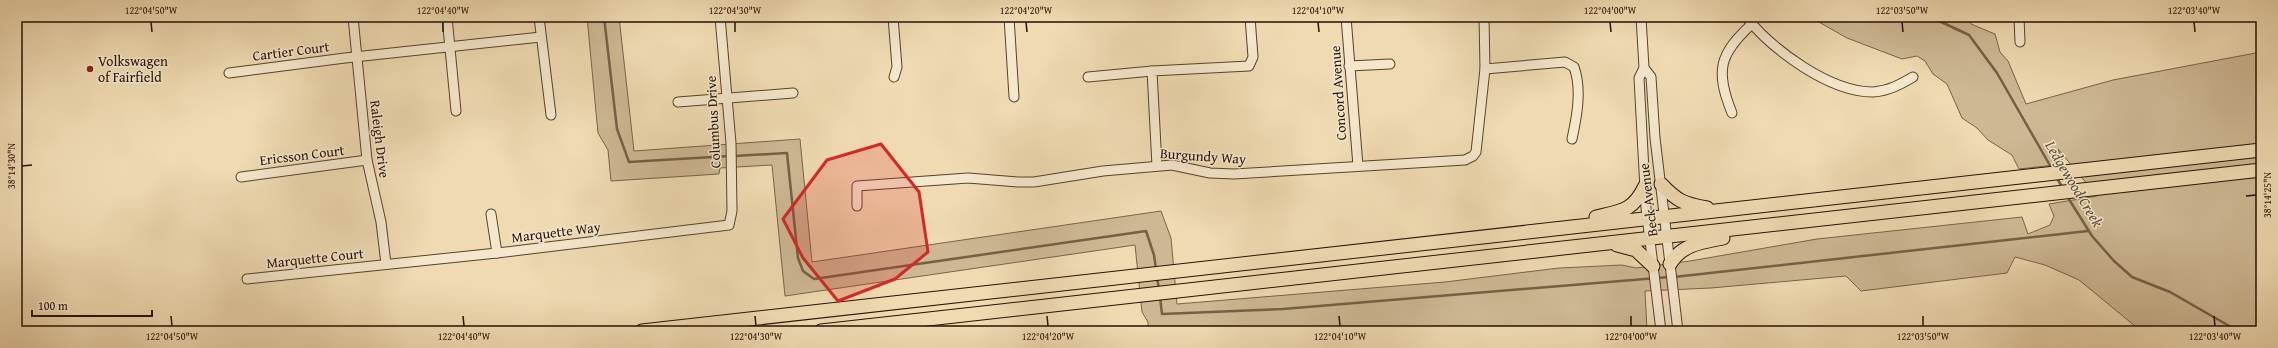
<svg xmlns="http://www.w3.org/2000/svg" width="2278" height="348" font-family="'Gentium Book Plus',serif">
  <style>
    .green { fill: #cdb893; stroke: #79644a }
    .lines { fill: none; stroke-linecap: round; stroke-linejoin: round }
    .stream { stroke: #756046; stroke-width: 2.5 }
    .minor-casing { stroke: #58422c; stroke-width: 11 }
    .highway-casing { stroke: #251000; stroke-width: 15 }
    .minor { stroke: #f5e7cc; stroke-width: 9 }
    .highway { stroke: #efdab1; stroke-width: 13 }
    .marked { fill: #d62828; fill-opacity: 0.2; stroke: #d62828; stroke-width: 3; stroke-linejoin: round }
    .ticks { fill: none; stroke: #251000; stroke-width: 1.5 }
    .poi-dot { fill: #8f2418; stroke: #f5e7cc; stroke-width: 1.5 }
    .labels { text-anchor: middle; stroke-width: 3; stroke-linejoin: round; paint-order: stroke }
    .street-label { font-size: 14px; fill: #251000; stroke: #f5e7cc }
    .poi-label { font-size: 14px; fill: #251000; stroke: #f5e7cc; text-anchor: start }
    .water-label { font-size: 15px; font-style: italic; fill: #614c35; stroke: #f5e7cc }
    .neatline { fill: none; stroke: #251000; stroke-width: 1.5 }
    .ticks-label { font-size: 10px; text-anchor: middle; fill: #251000 }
  </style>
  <rect width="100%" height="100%" fill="#efdab1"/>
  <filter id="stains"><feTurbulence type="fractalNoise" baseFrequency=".005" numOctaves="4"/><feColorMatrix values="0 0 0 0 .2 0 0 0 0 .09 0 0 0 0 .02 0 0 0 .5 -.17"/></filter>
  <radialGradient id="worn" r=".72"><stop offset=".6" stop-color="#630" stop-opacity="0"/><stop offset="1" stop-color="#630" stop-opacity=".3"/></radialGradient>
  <polygon class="green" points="587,17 619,17 634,151 800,139 812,262 1161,211 1171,238 1177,304 1445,282 1559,268 1622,265 1636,268 1690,261 1817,239 2022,217 2028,234 2050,225 2054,216 2049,204 2097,196 2058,149 2064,164 2019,169 2012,155 1988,140 1977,128 1962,118 1947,84 1933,74 1925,61 1917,56 1902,59 1847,38 1810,17 1970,17 1971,24 1995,34 2000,52 2008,61 2026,104 2113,80 2261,52 2261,331 2141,331 2079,280 2045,265 2015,257 2007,273 1861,291 1846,276 1711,288 1645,291 1647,331 1634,331 1633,329 1624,331 1148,331 1148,322 1142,312 1135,245 785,296 772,165 720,168 719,174 611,181 608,150 598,133"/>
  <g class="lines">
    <g class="stream">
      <polyline points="604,17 617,129 629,162 729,156"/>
      <polyline points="1923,17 1937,20 1969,35 1997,73 2052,169"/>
      <polyline points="734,156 787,153 798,258 803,271 814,279 1146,231 1154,255 1156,269"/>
      <polyline points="2056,177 2063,188"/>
      <polyline points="2067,196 2092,236 2114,261 2132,277 2170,292 2238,331"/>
      <polyline points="1674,277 2088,231"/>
      <polyline points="1157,278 1159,289"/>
      <polyline points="1160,297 1162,314 1283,309 1669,277"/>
    </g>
    <g class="minor-casing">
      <g id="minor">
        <polyline points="353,17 367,160 381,222 386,264"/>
        <polyline points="447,17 456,111"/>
        <polyline points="539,17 551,115"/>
        <polyline points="893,17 897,67 894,77"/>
        <polyline points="1009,17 1014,97"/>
        <polyline points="1346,17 1358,166"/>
        <polyline points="1641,17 1644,68 1639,78 1646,208 1661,331"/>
        <path d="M1746,17C1773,50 1829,92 1873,92C1889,91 1901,84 1913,77"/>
        <polyline points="2019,17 2020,42"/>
        <polyline points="1349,66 1390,64"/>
        <polyline points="1644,68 1651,77 1655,138 1678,331"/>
        <path d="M1485,69L1565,62L1574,67C1582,89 1577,116 1572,139"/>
        <polyline points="229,73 345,58 541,37"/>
        <polyline points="1088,77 1152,71"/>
        <polyline points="678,102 793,93"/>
        <path d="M1732,113C1715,71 1719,54 1752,24"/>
        <polyline points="1157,166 1152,71 1249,66 1253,57 1250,17"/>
        <polyline points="241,177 367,160"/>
        <polyline points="857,206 857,186 968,178 1018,182 1034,182 1103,171 1172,165 1210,173 1234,174 1465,160 1473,156 1476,152 1485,69 1484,17"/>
        <polyline points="491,214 497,253"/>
        <polyline points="247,279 497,253 729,225 732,211 731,143 720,17"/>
      </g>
    </g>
    <g class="highway-casing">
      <g id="highway">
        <path d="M1661,184C1677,201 1684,204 1707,208"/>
        <path d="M1596,217C1622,211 1633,211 1645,186"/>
        <polyline points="1617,245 1636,250 1653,266"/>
        <path d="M1670,264C1682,244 1702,242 1723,238"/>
        <polyline points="642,331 2261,150"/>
        <polyline points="821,331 2261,170"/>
      </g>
    </g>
    <use href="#minor" class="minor"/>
    <use href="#highway" class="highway"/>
  </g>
  <path class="marked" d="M881,144L919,192L928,252L895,279L838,301L803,258L783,219L827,160Z"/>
  <path class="ticks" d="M151,22L152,32M443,22V32M735,22V32M1026,22L1027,32M1318,22L1319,32M1610,22L1611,32M1902,22L1903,32M2194,22L2195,32M22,166L32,165M2246,196L2256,195M171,316L172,326M463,316L464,326M755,316L756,326M1047,316L1048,326M1339,316L1340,326M1631,316V326M1923,316V326M2214,316L2215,326"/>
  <circle class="poi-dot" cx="90" cy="69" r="4"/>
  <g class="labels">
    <g class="street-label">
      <text transform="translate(291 51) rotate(-7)" y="5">Cartier Court</text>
      <text transform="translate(1338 93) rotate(-94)" y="5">Concord Avenue</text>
      <text transform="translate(713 122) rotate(-93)" y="5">Columbus Drive</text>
      <text transform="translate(380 139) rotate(83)" y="5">Raleigh Drive</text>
      <text transform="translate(302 155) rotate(-7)" y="5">Ericsson Court</text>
      <text transform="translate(1203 156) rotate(4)" y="5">Burgundy Way</text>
      <text transform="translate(1648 200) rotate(-97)" y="5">Beck Avenue</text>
      <text transform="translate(556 232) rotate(-7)" y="5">Marquette Way</text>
      <text transform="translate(315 258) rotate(-6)" y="5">Marquette Court</text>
    </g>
    <g class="poi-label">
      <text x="98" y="66">Volkswagen<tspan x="98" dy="16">of Fairfield</tspan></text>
    </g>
    <g class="water-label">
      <text transform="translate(2074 184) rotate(59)" y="5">Ledgewood Creek</text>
    </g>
  </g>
  <rect width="2278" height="348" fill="none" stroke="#efdab1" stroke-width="44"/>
  <path d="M32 310v6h120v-6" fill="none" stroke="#251000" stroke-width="2"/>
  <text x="38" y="310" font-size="12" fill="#251000" stroke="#f5e7cc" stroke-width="3" paint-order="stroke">100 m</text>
  <rect x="22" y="22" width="2234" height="304" class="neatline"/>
  <g class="ticks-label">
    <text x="151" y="14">122°04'50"W</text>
    <text x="443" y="14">122°04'40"W</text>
    <text x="735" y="14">122°04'30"W</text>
    <text x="1026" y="14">122°04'20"W</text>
    <text x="1318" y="14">122°04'10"W</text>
    <text x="1610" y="14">122°04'00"W</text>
    <text x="1902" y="14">122°03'50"W</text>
    <text x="2194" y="14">122°03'40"W</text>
    <text transform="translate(11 166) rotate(-90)" y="4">38°14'30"N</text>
    <text transform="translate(2267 195) rotate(-90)" y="4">38°14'25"N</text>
    <text x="172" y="340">122°04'50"W</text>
    <text x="464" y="340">122°04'40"W</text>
    <text x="756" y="340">122°04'30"W</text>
    <text x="1048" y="340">122°04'20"W</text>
    <text x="1340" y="340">122°04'10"W</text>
    <text x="1631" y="340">122°04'00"W</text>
    <text x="1923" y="340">122°03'50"W</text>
    <text x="2215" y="340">122°03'40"W</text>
  </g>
  <rect width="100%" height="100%" filter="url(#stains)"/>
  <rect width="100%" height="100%" fill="url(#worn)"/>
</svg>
